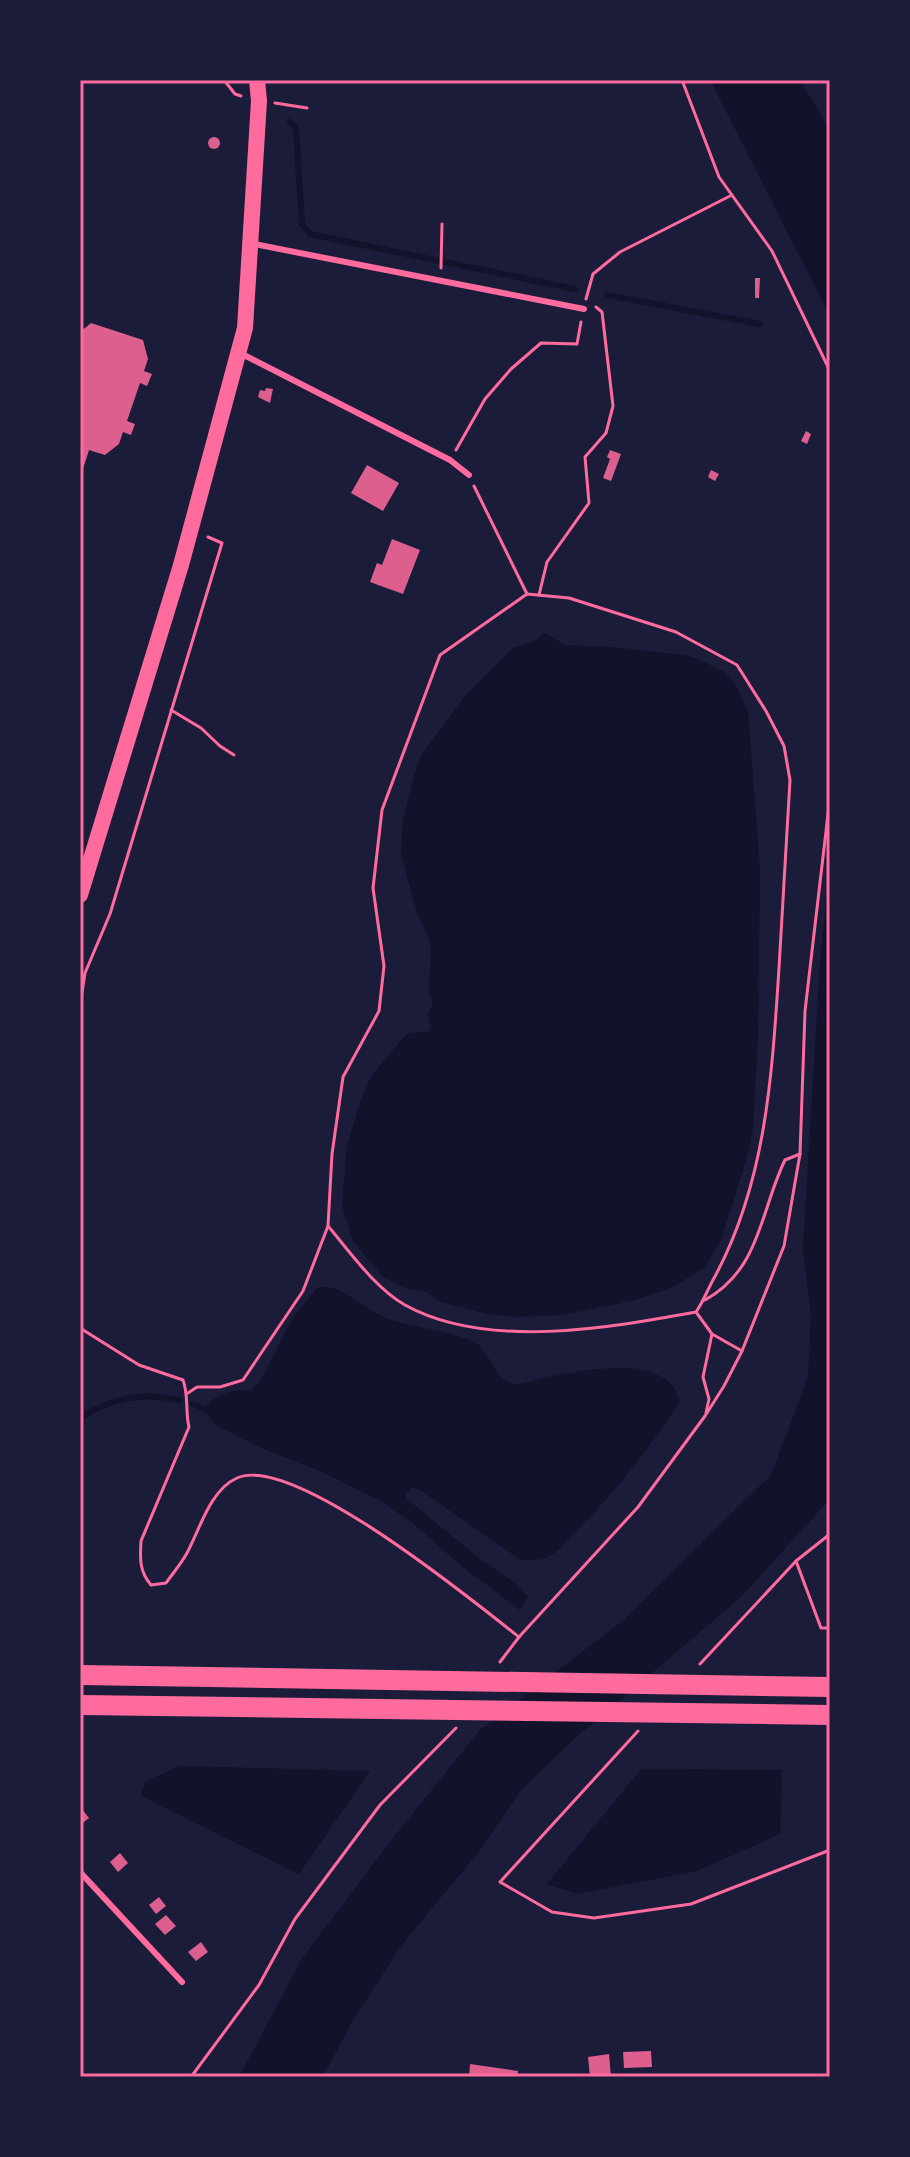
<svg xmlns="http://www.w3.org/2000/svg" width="910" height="2157" font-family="Literata,serif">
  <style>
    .water { fill: #12122b }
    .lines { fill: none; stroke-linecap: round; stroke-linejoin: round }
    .stream { stroke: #12122b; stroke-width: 6 }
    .building { fill: #dd5f8e }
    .path { stroke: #ff6b9d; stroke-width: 3 }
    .service { stroke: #ff6b9d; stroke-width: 6 }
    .secondary { stroke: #ff6b9d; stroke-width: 16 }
    .motorway { stroke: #ff6b9d; stroke-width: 20 }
    .neatline { fill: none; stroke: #ff6b9d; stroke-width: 3 }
  </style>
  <rect width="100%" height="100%" fill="#1b1b3a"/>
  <g class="water">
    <polygon points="710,80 800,80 830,130 830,316"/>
    <polygon points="545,633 565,645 610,647 686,655 702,661 724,672 736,685 748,712 760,869 758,1035 753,1129 749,1151 721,1240 705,1267 673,1287 635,1300 563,1315 514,1317 487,1314 441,1302 426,1292 405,1288 383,1277 353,1241 344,1213 342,1205 347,1146 361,1099 371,1077 402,1039 409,1033 428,1032 431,1028 428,1015 433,1003 429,994 431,945 416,909 401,855 403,821 412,782 420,757 464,697 513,648 534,641"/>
    <polygon points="830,860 830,1499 741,1597 573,1740 521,1790 481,1849 404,1942 353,2020 323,2077 239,2077 303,1957 393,1838 480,1730 620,1623 771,1475 808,1377 811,1315 803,1249 820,961"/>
    <path d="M322,1287C347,1287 363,1309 386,1318C414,1329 447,1329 474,1342C492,1351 493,1383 517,1384C526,1384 537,1379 546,1377C580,1371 636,1359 665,1379C674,1386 680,1394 679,1404C648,1449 616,1492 577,1530C569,1539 560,1550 550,1556C541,1561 529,1561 519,1559L419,1489L412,1488L406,1494L407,1499L480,1559L518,1585L528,1597L520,1610L459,1564L414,1524L381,1501L318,1470L266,1450L215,1425L204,1409C215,1394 233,1388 251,1391L260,1381L291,1321L316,1289Z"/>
    <polygon points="179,1766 370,1771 299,1874 141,1796 145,1782"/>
    <polygon points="641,1769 782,1770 780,1834 697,1871 577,1894 547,1884"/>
  </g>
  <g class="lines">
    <g class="stream">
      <polyline points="290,122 296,129 302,224 310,234 575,289"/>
      <polyline points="607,295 760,324"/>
      <polyline points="193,1404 211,1412"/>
      <path d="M80,1418C113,1397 142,1392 180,1400"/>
    </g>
  </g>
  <g class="building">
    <circle cx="214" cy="143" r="6"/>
    <polygon points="755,278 760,278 759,298 755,298"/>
    <polygon points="91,323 143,340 148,359 144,371 152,374 147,386 140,383 127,421 135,424 131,435 123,432 119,444 105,455 89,450 83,469 80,467 80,332"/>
    <polygon points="266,388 273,389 270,403 258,397 260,390 265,391"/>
    <polygon points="806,431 811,434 807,444 801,441"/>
    <polygon points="610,450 621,454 611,481 603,478 610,459 607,457"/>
    <polygon points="367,465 399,483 383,511 351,493"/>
    <polygon points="711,470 719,474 715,481 708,477"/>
    <polygon points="392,539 420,550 403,594 370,582 377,563 382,565"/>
    <polygon points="82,1809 89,1818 80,1825 80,1811"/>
    <polygon points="120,1853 128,1863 118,1872 110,1862"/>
    <polygon points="159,1897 166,1906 156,1914 149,1905"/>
    <polygon points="166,1915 176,1926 165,1935 155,1924"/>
    <polygon points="201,1942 208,1952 196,1961 188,1952"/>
    <polygon points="651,2051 652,2067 624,2068 623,2052"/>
    <polygon points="609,2054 611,2077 590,2077 588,2057"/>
    <polygon points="470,2064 518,2071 517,2077 469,2077"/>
  </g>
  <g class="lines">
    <g class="path">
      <polyline points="224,80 235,94 241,96"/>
      <polyline points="682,80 719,177 772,251 829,369 830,377"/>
      <polyline points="275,103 307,108"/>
      <polyline points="441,268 442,224"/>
      <polyline points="586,299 593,274 620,252 732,195"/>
      <polyline points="456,450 485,399 511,369 541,343 577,344 581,322"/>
      <polyline points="474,486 527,594"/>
      <polyline points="539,595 547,562 589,503 585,457 606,433 613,406 602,312 596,307"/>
      <polyline points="830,681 830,683"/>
      <polyline points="171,710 201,728 220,746 234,755"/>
      <polyline points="80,1005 85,973 110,914 222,543 208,537"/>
      <path d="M705,1300C761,1269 760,1211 785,1160L800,1154"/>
      <path d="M696,1312C703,1302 707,1291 713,1280C766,1184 772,1076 779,968C783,905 786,842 790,780L784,746L766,711L737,665L676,632L569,598L527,594L440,655L382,810L373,888L384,966L379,1011L343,1077L332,1154L328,1226C351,1253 374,1287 405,1305C486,1350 609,1328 696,1312L712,1334L742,1351"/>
      <path d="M80,1328L139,1365L183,1380C189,1396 185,1411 189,1427L141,1541C140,1558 139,1571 151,1585L166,1583C173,1573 181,1564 187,1553C200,1529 210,1490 237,1478C293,1453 473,1601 519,1637"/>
      <polyline points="188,1393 197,1387 220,1387 243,1380 303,1291 328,1226"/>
      <polyline points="706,1413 709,1399 703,1377 712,1334"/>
      <polyline points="830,1534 796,1561 821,1628 830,1628"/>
      <polyline points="500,1662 519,1637 638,1507 705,1416 724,1386 742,1351 784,1246 800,1154 805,1011 830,797"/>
      <polyline points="700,1664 796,1561"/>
      <polyline points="638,1731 500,1882 552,1912 594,1918 691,1904 830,1850"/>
      <polyline points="191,2077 259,1985 295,1919 380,1805 456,1728"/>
    </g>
    <g class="service">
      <polyline points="254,244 584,309"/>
      <polyline points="240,353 450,460 469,475"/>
      <polyline points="80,1872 182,1982"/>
    </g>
    <polyline class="secondary" points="80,895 181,565 245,328 259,101 257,80"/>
    <g class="motorway">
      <polyline points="80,1675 830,1687"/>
      <polyline points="80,1705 830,1715"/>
    </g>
  </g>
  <rect width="910" height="2157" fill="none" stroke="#1b1b3a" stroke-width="164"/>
  <rect x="82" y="82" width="746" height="1993" class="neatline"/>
</svg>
